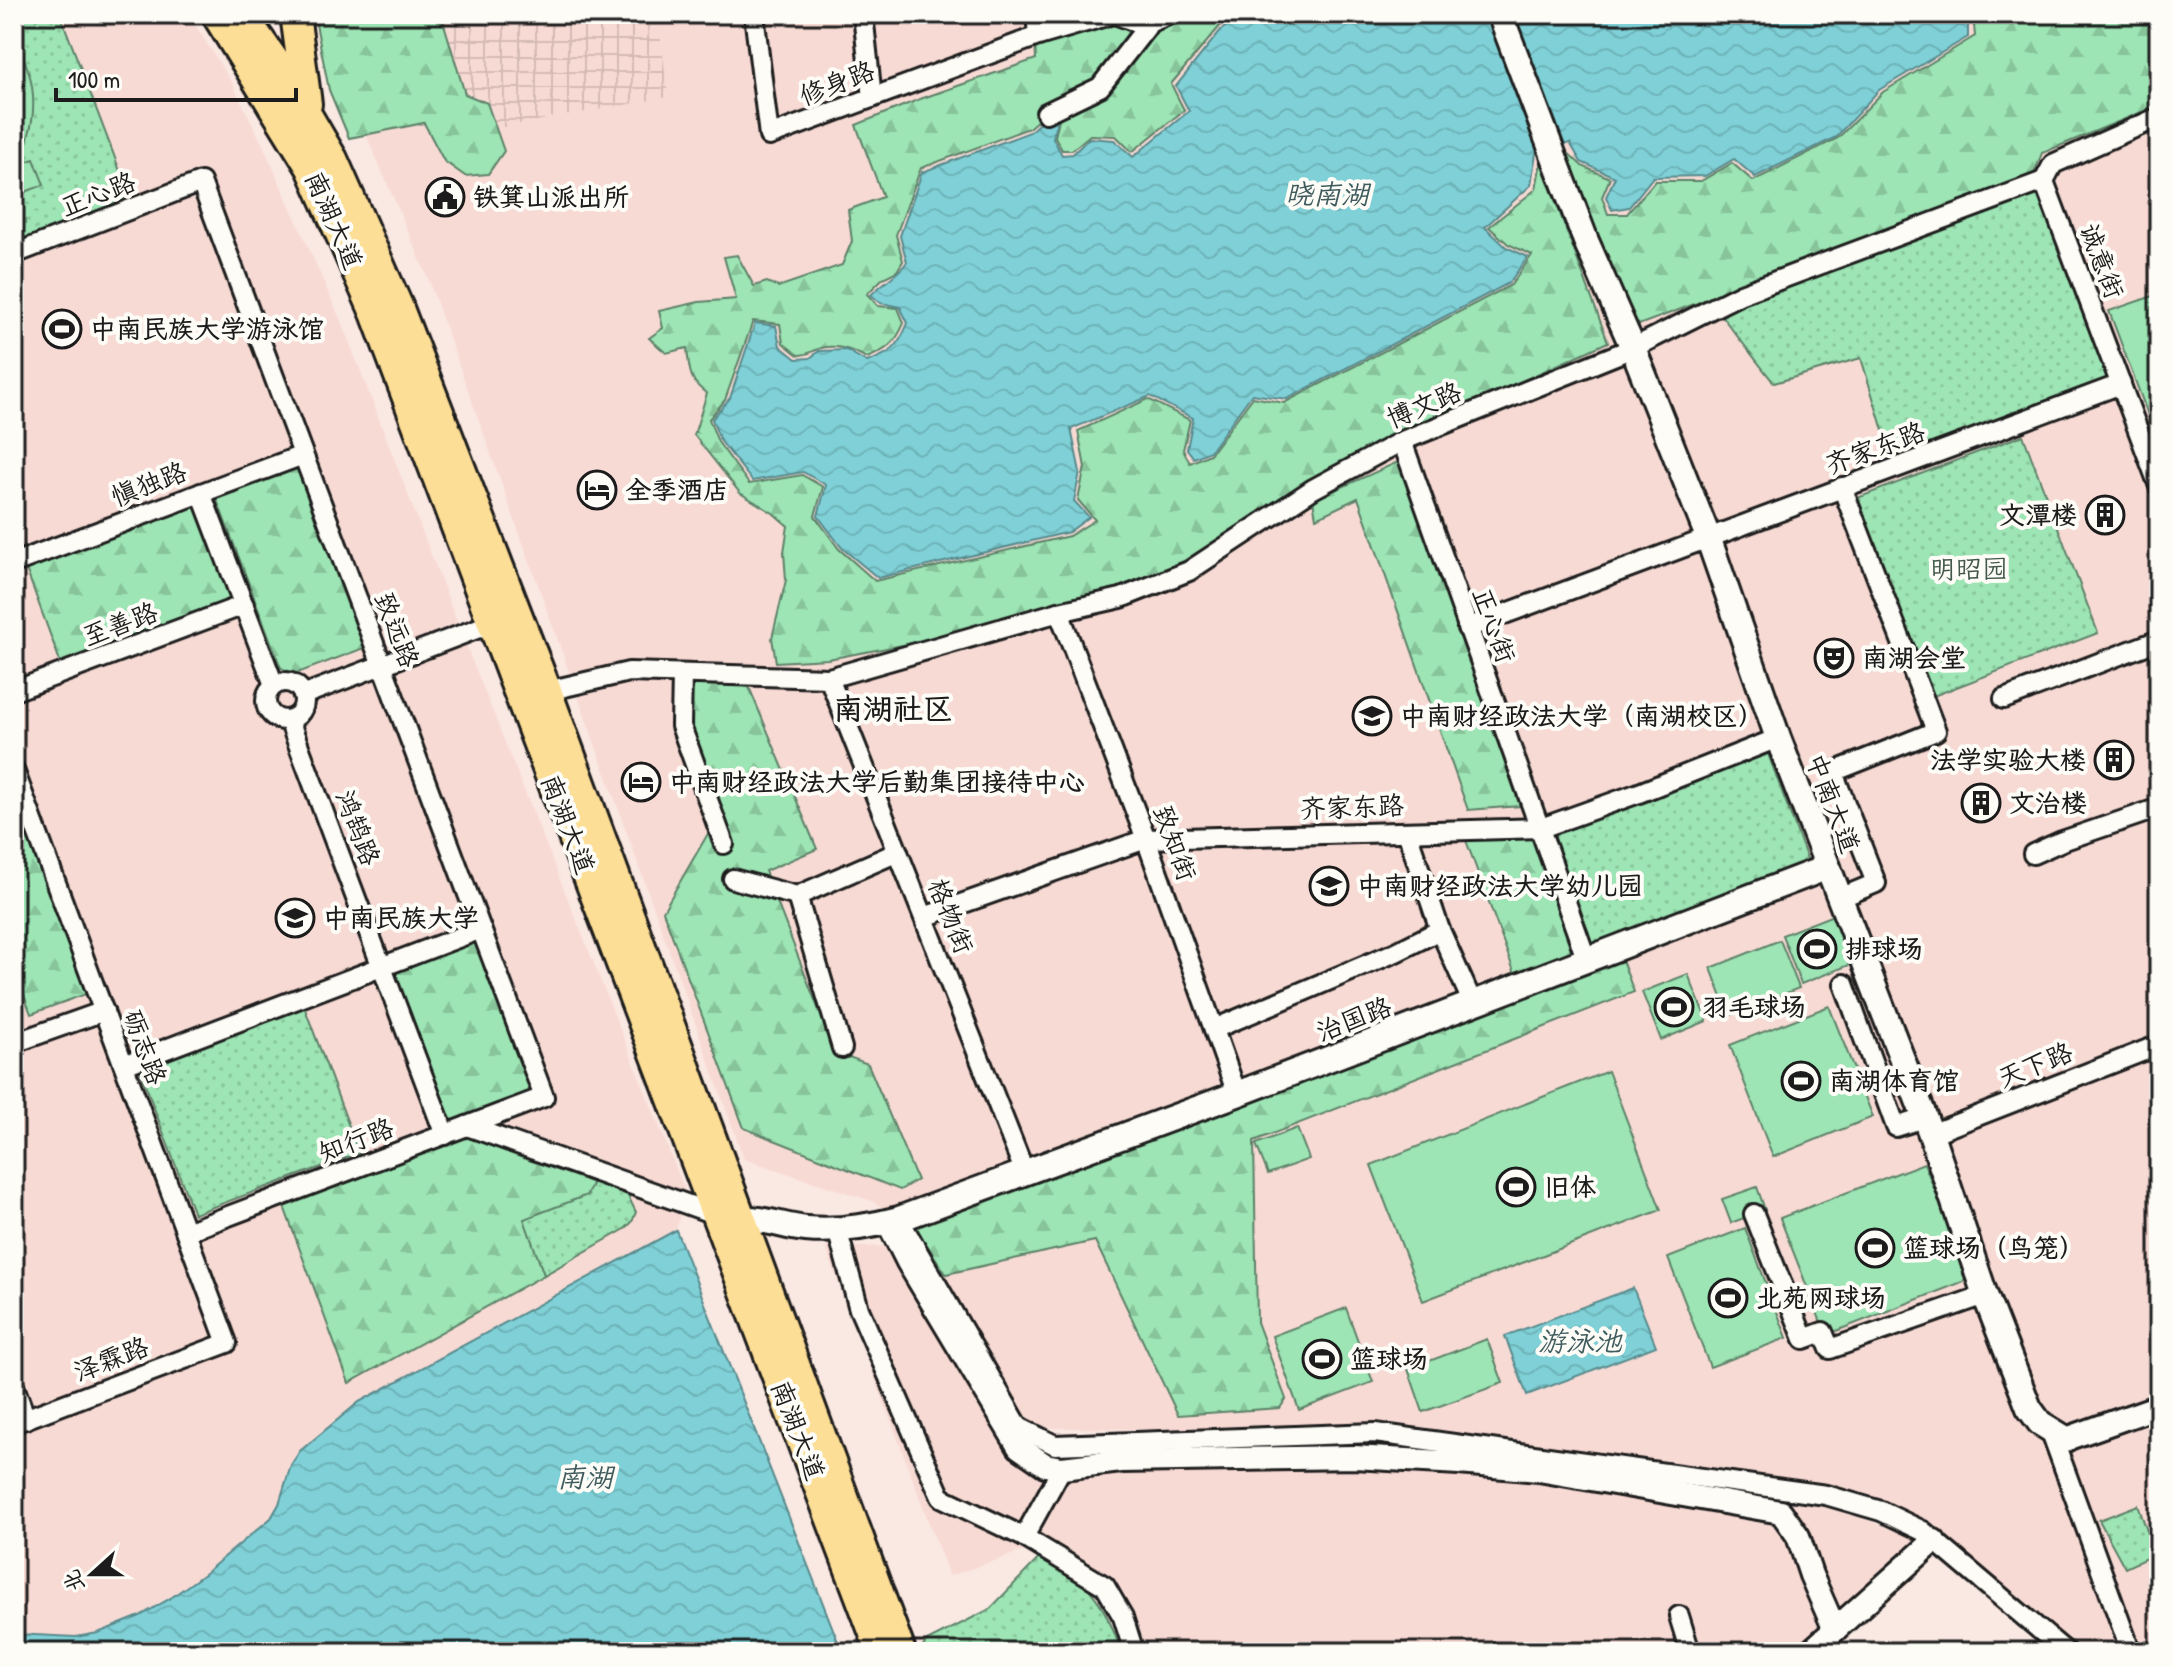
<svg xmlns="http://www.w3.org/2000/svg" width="2173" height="1666" font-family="'Patrick Hand','LXGW WenKai TC',sans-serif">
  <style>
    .built { fill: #f8dad4 }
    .industrial { fill: url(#industrial-grid) }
    .green { fill: url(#green-dots); stroke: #5c8068; stroke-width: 2 }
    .forest { fill: url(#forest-firs); stroke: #5c8068; stroke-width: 2 }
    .pitch { fill: #9de5b4; stroke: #5c8068; stroke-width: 2 }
    .water { fill: url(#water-waves); stroke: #57898c; stroke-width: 2 }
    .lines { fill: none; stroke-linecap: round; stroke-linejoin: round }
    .minor-casing { stroke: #1c1c1c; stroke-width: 24 }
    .tertiary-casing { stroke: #1c1c1c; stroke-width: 28 }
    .secondary-casing { stroke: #1c1c1c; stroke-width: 30 }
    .primary-casing { stroke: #1c1c1c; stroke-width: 34 }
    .minor { stroke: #fdfcf7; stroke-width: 18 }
    .tertiary { stroke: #fdfcf7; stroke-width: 22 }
    .secondary { stroke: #fdfcf7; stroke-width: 24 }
    .primary { stroke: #fdde96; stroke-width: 28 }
    .labels { text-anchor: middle; stroke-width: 8; stroke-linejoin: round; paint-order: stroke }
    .street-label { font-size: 26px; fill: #1c1c1c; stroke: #fdfcf7 }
    .poi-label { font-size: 26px; font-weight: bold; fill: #1c1c1c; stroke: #fdfcf7; text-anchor: start }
    .park-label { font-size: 26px; fill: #43584a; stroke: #fdfcf7 }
    .water-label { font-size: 28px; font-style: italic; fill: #3f5b5d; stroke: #fdfcf7 }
    .quarter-label { font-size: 30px; font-weight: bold; fill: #1c1c1c; stroke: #fdfcf7 }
  </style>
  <defs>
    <pattern id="industrial-grid" width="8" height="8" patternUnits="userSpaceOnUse" patternTransform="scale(2)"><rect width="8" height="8" fill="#f8dad4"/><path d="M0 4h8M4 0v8" fill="none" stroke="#d4bab5"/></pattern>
    <pattern id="green-dots" width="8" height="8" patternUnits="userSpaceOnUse" patternTransform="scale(2)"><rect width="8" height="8" fill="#9de5b4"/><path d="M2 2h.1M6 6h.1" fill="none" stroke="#87c49a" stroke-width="1.8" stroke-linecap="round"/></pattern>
    <pattern id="forest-firs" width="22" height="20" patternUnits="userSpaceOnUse" patternTransform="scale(2)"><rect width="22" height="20" fill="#9de5b4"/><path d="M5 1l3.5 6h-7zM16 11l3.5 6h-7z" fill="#87c49a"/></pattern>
    <pattern id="water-waves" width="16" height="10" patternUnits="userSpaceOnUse" patternTransform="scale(2)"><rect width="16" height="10" fill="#7fd1d7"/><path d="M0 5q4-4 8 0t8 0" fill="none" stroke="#6db3b8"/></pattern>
  </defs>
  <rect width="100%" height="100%" fill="#fae8e2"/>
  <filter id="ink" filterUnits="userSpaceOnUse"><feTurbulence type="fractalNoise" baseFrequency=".0125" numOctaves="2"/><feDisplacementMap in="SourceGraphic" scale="16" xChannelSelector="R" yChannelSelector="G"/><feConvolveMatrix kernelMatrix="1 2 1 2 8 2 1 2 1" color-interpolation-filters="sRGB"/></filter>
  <g filter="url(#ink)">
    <g class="built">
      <polygon points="14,14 188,14 232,83 261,141 342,323 465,643 686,1193 676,1230 359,1402 314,1439 291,1465 279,1504 271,1518 204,1574 140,1616 98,1633 76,1637 14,1634"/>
      <polygon points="333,14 2159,14 2159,1652 2078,1652 1923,1531 1826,1495 1375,1433 1019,1427 899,1219 872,1201 744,1159 426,273 359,118"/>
      <polygon points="893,1246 1033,1448 1053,1456 1377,1445 1822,1507 1868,1520 1915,1539 1921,1556 1890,1564 1867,1602 1810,1652 1128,1652 1110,1606 1089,1575 1047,1543 949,1576 826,1248"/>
    </g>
    <polygon class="industrial" points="436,14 658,14 668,97 486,130 463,110"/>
    <g class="green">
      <polygon points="14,14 60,14 131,200 14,245"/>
      <polygon points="2040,192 2112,379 1892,460 1861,358 1774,383 1720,314"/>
      <polygon points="2023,435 2098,633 1915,703 1839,505"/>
      <polygon points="1767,751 1815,881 1598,965 1550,835"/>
      <polygon points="304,1006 359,1153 194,1214 139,1068"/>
      <polygon points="594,1179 627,1194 636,1212 632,1222 625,1229 544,1275 523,1219 587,1195"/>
      <polygon points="2138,1505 2155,1554 2125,1568 2099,1520"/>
      <path d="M1045,1552C1088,1582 1105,1601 1121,1652H919L927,1641L990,1609Z"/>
    </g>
    <g class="forest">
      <polygon points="314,14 441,14 465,94 487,103 504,151 488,174 465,176 444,161 424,123 349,138 329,90"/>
      <path d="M1183,14H1238L1221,25L1171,84L1184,110L1132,152L1116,136L1090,135L1072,150H1062L1055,137L1059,119L1040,118L1029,128L921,168L896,235L903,261L897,271L883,278L867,294L878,306L898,308L904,323C896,343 887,350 867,358C852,350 833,342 816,350C809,353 806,355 798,355L783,343L780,324L753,321L725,400L709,419L718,442L749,484L802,475L823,487L815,516L839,549L875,581L1069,536L1095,520L1078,500L1085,467L1078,431L1148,399L1190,420L1183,450L1190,463L1210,454L1253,397L1284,403L1511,285L1532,255L1508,244L1489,227L1536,189L1541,162L1608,342L1392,440L1183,567L1118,592L951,636L828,659L776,662L772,638L786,580L784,552L788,526L773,513L740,493L694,435L707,393C689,383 689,367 687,348L666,353L649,338L663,328L659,311L699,302L736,299L724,257L737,255L754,286L767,282L778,287L842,265L852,241L848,210L883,197L856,125L920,99L1036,59L1035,42L1111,19L1146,28Z"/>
      <polygon points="1973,14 2155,14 2159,23 2159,105 2042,153 2033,177 1628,329 1564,149 1582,166 1610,178 1602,197 1608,214 1627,214 1655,181 1701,181 1732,163 1753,181 1838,138 1883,92 1975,36"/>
      <polygon points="1400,461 1520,806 1468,810 1358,498 1316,518 1313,500"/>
      <polygon points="298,464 367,647 295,674 281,668 215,495"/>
      <polygon points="197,502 233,600 61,664 25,566"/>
      <polygon points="679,674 749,687 817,849 765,871 835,1052 868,1064 917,1180 900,1190 744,1128 663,911 720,813 681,726"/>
      <polygon points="14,800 86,994 31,1014 14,968"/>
      <polygon points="1526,821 1582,958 1518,982 1460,824"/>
      <polygon points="476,939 533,1092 452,1123 394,970"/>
      <polygon points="1620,955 1634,992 1254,1141 1257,1322 1286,1399 1280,1408 1178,1415 1095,1241 946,1274 912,1222"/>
      <polygon points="467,1133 594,1179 587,1195 524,1219 544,1275 349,1383 282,1201"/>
    </g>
    <g class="pitch">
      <path d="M14,42C40,79 39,128 15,165L34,159L44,185L14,196Z"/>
      <polygon points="2159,294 2159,444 2109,311"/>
      <polygon points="1833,915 1852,964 1801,984 1782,935"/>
      <polygon points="1780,940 1799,988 1729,1016 1711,968"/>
      <polygon points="1688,974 1707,1021 1661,1040 1642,992"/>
      <polygon points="1829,1006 1873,1117 1773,1157 1730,1045"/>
      <polygon points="1608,1071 1661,1210 1423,1301 1371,1165"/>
      <polygon points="1297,1128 1309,1159 1268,1174 1256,1144"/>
      <polygon points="1924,1163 1970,1279 1826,1335 1780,1218"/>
      <polygon points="1757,1187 1765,1210 1731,1223 1722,1199"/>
      <polygon points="1745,1228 1787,1338 1710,1367 1668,1258"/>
      <polygon points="1346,1308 1373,1382 1299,1410 1272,1336"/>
      <polygon points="1487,1339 1503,1383 1423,1412 1408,1369"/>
    </g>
    <g class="water">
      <path d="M1245,14H1968V37L1879,90L1836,137L1755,177L1734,159L1705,176L1653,177L1629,207L1612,210L1606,197L1615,177L1581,162L1570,143L1536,153L1531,185L1485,227L1506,247L1528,257L1509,283L1287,399L1252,394L1210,451L1194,458L1187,449L1193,418L1150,396L1071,429L1080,472L1074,501L1089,517L1069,532L878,578L842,548L818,516L826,485L803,472L752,481L720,440L712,419L730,398L755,323L776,326L780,346L796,359L810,358L819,351L846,350L867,362C892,353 898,348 908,323L900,307L881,303L871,295C883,282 897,276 907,262L900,236L922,172L1030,132L1043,119L1057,121L1053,138L1062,155L1073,154L1089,138L1114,140L1133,157L1189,111L1176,86L1221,30Z"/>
      <polygon points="676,1230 842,1652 14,1652 14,1634 76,1637 98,1633 140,1616 172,1597 204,1574 271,1518 279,1504 291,1465 300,1451 359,1402"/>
      <polygon points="1633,1288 1656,1346 1527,1395 1505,1336"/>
    </g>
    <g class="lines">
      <g class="minor-casing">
        <g id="minor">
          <polyline points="754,14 769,136 1038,36 1113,14"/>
          <polyline points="863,14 872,98"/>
          <polyline points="1036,14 1038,36"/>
          <polyline points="1115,14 1144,25 1171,14"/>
          <polyline points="1046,113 1100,87 1146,28"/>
          <polyline points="2159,117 2053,164 2044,181 2159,486"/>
          <polyline points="14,254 201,182 544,1097 186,1232"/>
          <polyline points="1402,441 1587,961"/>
          <polyline points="201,493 274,685"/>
          <polyline points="14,563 303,455"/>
          <polyline points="1059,612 1146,839 1237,1094"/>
          <polyline points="1467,628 2121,384"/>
          <polyline points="682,674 681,726 724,844"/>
          <polyline points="829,678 1025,1173"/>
          <circle cx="285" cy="701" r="19"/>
          <polyline points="14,691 244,605"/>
          <polyline points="547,691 629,672 829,678 1059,612 1121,598 1189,571 1313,489 1402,441 1633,348 1741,294 2044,181"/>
          <polyline points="303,695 492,623"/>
          <polyline points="2004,699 2159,640"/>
          <polyline points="289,720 445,1135"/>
          <polyline points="14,770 227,1343 14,1423"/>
          <polyline points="1407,832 1440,930 1473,1004"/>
          <polyline points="2033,854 2062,841 2159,808"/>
          <polyline points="733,879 797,896 898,852"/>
          <polyline points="797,896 842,1048"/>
          <polyline points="1840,898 1876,883 1833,772 1936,731 1842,487"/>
          <polyline points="924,917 1146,839 1541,828 1639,793 1778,738"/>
          <polyline points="1844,984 1896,1127 1924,1118"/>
          <polyline points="1214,1029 1396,952 1440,930"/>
          <polyline points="14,1043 104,1011"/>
          <polyline points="124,1065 481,929"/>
          <polyline points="467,1126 717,1215"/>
          <polyline points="1931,1134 2159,1045"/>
          <polyline points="1754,1214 1804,1339 1823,1332 1830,1349 1985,1295"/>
          <polyline points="899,1219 1019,1427 1055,1445 1375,1433 1826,1495 1881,1511 1923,1531 2066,1652"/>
          <polyline points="837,1229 859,1309 941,1497 1024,1537"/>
          <polyline points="14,1386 26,1419"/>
          <polyline points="2051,1432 2131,1652"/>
          <polyline points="1062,1468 1024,1537 1105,1586 1123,1617 1134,1652"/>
          <polyline points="1679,1616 1690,1652"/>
        </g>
      </g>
      <g class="tertiary-casing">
        <g id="tertiary">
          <polyline points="888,1222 908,1262 1019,1447 1045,1465 1062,1468 1121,1461 1354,1457 1459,1463 1539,1470 1781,1512 1798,1536 1811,1575 1835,1630"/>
          <polyline points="2066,1439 2159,1406"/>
          <polyline points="1810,1652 1934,1541"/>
        </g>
      </g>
      <g class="secondary-casing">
        <g id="secondary">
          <polyline points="1500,14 1586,241 1633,348 1708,537 1778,738 1931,1134 1985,1295 2029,1408 2040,1423 2066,1439"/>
          <path d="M726,1222C754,1213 778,1226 806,1229C838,1232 868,1227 899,1219L1237,1094L1828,867"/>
        </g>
      </g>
      <g class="primary-casing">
        <g id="primary">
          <polyline points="216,14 311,168 375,313 881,1652"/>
          <polyline points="242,14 281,70 333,159 398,306 547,691 901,1652"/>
          <polyline points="295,14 307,104"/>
        </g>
      </g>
      <use href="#minor" class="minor"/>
      <use href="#tertiary" class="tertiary"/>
      <use href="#secondary" class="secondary"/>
      <use href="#primary" class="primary"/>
    </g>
  </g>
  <defs>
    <g id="civic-ring" transform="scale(2)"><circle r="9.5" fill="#fdfcf7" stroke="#1c1c1c" stroke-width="1.5"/><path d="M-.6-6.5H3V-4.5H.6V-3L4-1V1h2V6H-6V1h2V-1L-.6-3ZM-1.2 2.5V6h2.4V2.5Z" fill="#1c1c1c"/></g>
    <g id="stadium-ring" transform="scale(2)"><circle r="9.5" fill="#fdfcf7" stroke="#1c1c1c" stroke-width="1.5"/><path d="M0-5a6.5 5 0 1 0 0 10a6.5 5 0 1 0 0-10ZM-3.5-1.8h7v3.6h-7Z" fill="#1c1c1c"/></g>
    <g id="hotel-ring" transform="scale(2)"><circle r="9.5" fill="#fdfcf7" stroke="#1c1c1c" stroke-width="1.5"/><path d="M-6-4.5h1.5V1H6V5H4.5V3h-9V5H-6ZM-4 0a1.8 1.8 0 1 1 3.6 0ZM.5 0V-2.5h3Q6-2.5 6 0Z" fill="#1c1c1c"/></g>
    <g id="building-ring" transform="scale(2)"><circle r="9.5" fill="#fdfcf7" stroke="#1c1c1c" stroke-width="1.5"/><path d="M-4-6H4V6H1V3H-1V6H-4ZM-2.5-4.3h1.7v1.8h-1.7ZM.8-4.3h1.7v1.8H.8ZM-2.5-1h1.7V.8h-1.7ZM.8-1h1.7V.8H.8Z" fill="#1c1c1c"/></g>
    <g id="theatre-ring" transform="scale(2)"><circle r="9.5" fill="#fdfcf7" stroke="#1c1c1c" stroke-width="1.5"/><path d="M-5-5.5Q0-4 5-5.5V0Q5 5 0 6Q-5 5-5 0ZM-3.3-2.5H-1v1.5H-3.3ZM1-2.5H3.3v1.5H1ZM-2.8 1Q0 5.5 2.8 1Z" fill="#1c1c1c"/></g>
    <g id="university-ring" transform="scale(2)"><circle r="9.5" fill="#fdfcf7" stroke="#1c1c1c" stroke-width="1.5"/><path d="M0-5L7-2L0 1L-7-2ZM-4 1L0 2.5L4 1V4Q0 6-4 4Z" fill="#1c1c1c"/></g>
    <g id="school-ring" transform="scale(2)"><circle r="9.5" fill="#fdfcf7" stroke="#1c1c1c" stroke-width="1.5"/><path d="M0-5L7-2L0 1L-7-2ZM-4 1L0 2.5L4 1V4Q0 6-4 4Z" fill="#1c1c1c"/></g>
  </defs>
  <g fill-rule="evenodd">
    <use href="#civic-ring" x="445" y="197"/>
    <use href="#stadium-ring" x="62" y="329"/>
    <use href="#hotel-ring" x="597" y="490"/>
    <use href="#building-ring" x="2105" y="515"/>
    <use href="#theatre-ring" x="1834" y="658"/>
    <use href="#university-ring" x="1372" y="716"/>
    <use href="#building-ring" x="2114" y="760"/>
    <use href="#hotel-ring" x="641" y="782"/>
    <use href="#building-ring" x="1981" y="803"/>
    <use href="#school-ring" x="1329" y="886"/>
    <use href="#university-ring" x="295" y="918"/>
    <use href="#stadium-ring" x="1817" y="949"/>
    <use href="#stadium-ring" x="1674" y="1007"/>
    <use href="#stadium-ring" x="1801" y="1081"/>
    <use href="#stadium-ring" x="1516" y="1187"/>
    <use href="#stadium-ring" x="1875" y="1248"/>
    <use href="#stadium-ring" x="1728" y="1298"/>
    <use href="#stadium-ring" x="1322" y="1359"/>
  </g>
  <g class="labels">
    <g class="street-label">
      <text transform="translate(837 83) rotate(-21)" y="9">修身路</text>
      <text transform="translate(98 194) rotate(-21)" y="9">正心路</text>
      <text transform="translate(334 220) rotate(66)" y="9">南湖大道</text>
      <text transform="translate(2102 261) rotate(69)" y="9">诚意街</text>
      <text transform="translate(1424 405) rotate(-23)" y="9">博文路</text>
      <text transform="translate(1875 448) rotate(-20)" y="9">齐家东路</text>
      <text transform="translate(149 484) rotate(-21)" y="9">慎独路</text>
      <text transform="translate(120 624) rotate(-20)" y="9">至善路</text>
      <text transform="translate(1494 625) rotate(70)" y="9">正心街</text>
      <text transform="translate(397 630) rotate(69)" y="9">致远路</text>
      <text transform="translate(1833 803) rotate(69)" y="9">中南大道</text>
      <text transform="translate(1352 807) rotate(-2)" y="9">齐家东路</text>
      <text transform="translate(568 824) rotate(69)" y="9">南湖大道</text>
      <text transform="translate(358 828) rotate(69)" y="9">鸿鹄路</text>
      <text transform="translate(1175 843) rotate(70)" y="9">致知街</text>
      <text transform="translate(951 916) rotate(68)" y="9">格物街</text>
      <text transform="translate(1354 1019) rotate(-21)" y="9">治国路</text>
      <text transform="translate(145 1047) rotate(70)" y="9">砺志路</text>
      <text transform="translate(2035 1065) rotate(-22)" y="9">天下路</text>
      <text transform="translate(356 1140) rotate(-21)" y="9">知行路</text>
      <text transform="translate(111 1359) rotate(-21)" y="9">泽霖路</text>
      <text transform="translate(798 1430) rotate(69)" y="9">南湖大道</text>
    </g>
    <g class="poi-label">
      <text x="473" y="206">铁箕山派出所</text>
      <text x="90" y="338">中南民族大学游泳馆</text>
      <text x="625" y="499">全季酒店</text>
      <text x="2077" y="524" text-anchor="end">文潭楼</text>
      <text x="1862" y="667">南湖会堂</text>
      <text x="1400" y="725">中南财经政法大学（南湖校区）</text>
      <text x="2086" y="769" text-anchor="end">法学实验大楼</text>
      <text x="669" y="791">中南财经政法大学后勤集团接待中心</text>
      <text x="2009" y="812">文治楼</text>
      <text x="1357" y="895">中南财经政法大学幼儿园</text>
      <text x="323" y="927">中南民族大学</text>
      <text x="1845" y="958">排球场</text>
      <text x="1702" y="1016">羽毛球场</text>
      <text x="1829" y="1090">南湖体育馆</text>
      <text x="1544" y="1196">旧体</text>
      <text x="1903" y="1257">篮球场（鸟笼）</text>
      <text x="1756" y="1307">北苑网球场</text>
      <text x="1350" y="1368">篮球场</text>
    </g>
    <g class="park-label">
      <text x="1969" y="578">明昭园</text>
    </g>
    <g class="water-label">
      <text x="1327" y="204">晓南湖</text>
      <text x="1580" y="1351">游泳池</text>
      <text x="585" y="1487">南湖</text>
    </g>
    <g class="quarter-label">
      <text x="893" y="719">南湖社区</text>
    </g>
  </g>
  <rect width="2173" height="1666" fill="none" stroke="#fdfcf7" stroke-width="48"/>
  <rect x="24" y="24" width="2125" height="1618" fill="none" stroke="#1c1c1c" stroke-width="3" filter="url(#ink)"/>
  <g transform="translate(92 1574) rotate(249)" stroke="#fdfcf7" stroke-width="6" paint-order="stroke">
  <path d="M0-6L14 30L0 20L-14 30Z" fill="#1c1c1c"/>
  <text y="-12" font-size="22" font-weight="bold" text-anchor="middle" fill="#1c1c1c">北</text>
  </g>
  <path d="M56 88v12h240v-12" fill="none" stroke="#1c1c1c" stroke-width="4"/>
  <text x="68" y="88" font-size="24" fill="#1c1c1c" stroke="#fdfcf7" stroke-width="6" paint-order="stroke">100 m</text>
</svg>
